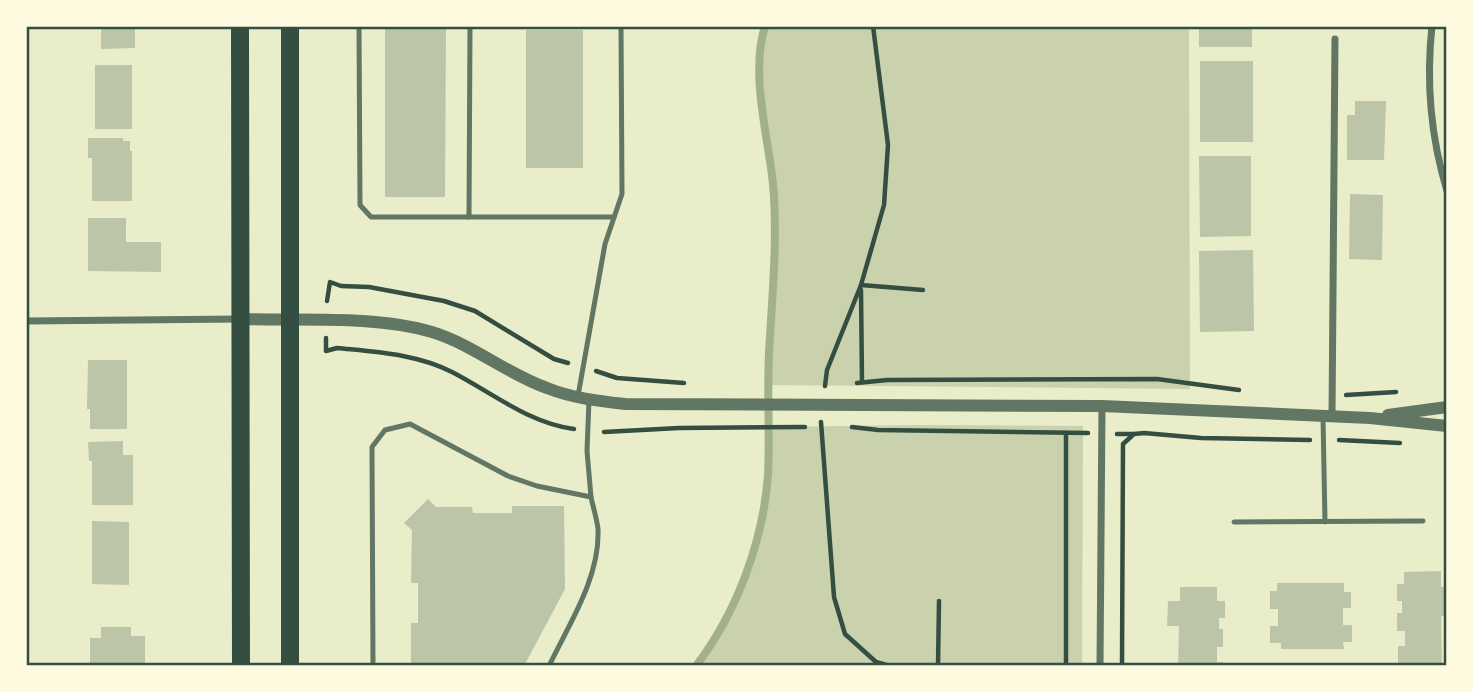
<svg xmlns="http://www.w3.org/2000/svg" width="1473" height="692" font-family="Helvetica,sans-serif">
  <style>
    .green { fill: #cad2ad }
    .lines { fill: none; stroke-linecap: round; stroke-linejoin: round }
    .stream { stroke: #a3b18a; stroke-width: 8 }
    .building { fill: #bcc5a7 }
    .path { stroke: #344e41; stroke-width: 4.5 }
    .service { stroke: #617663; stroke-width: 5 }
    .minor { stroke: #617663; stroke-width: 7 }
    .tertiary { stroke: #617663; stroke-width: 12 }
    .primary { stroke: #344e41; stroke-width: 18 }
    .neatline { fill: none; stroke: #344e41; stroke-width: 2.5 }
  </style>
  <rect width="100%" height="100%" fill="#e9edc9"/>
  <g class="green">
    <path d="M765,26H1189L1190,389L768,385C768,319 778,253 773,186C770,135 749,77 765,26Z"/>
    <path d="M917,425L1083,426L1082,666H696C725,627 749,577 760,529C768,496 768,461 767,427Z"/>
  </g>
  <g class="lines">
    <path class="stream" d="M696,666C737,612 763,542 768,475C770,435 767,394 769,353C772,297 778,239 773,184C768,135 750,74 765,26"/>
  </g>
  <g class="building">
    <polygon points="101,26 135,26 135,48 101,49"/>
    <polygon points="385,26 446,26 445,197 385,197"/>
    <rect x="1199" y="26" width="53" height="21"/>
    <rect x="526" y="30" width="57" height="138"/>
    <rect x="1200" y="61" width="53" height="81"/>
    <rect x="95" y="65" width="37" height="64"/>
    <polygon points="1355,101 1386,101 1384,160 1347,160 1347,115 1355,115"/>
    <polygon points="88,138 123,138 123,141 130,141 130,151 132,151 132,201 92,201 92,158 88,158"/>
    <polygon points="1199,156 1251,156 1251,236 1200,237"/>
    <polygon points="1350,194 1383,195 1382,260 1349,259"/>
    <polygon points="88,218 126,218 126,242 161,242 161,272 88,271"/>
    <polygon points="1253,250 1254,331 1200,332 1199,251"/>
    <polygon points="88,360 127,360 127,429 90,429 90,409 87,409"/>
    <polygon points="123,441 123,455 133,455 133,505 92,505 92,461 89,461 88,442"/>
    <polygon points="428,499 436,507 472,507 473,513 512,513 512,506 564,506 565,589 524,666 411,666 411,623 418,623 418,583 411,583 412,530 404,523"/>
    <polygon points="92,521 129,522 129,585 92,584"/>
    <polygon points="1441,571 1441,587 1447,587 1447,616 1441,616 1442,666 1398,666 1398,646 1405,646 1405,631 1397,631 1397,613 1402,613 1402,601 1397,601 1397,584 1404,584 1404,572"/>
    <polygon points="1277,583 1344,583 1344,592 1351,592 1351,608 1343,608 1343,625 1352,625 1352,642 1343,642 1344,649 1281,649 1281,643 1270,643 1270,626 1278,626 1278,609 1270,609 1270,591 1277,591"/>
    <polygon points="1180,587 1217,587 1217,601 1225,601 1225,618 1219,618 1219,629 1223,629 1223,647 1217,647 1217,662 1223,662 1223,666 1178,666 1179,626 1167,626 1168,601 1180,601"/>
    <polygon points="101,627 131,627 131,636 145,636 145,666 90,666 90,638 101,638"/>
  </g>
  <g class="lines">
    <g class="path">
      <polyline points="861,285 923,290"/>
      <polyline points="861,290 862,382"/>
      <polyline points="327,301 330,282 341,286 369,287 444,301 475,311 554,359 568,363"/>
      <path d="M326,338V351L337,348C376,352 417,354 452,372C491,392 530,424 574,429"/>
      <polyline points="596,371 617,378 684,383"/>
      <polyline points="857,383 887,380 1157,379 1239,390"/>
      <polyline points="825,386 827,370 861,285 884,205 888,145 873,26"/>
      <polyline points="1346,395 1396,392"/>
      <polyline points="821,422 834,597 845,634 876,662 890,666"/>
      <polyline points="852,427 878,430 1088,433"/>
      <polyline points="604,432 679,428 805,427"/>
      <polyline points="1117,434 1134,434"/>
      <polyline points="1339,440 1400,443"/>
      <polyline points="938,666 939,601"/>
      <polyline points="1066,666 1066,433"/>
      <polyline points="1122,666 1123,444 1134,434 1144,433 1201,438 1310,440"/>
    </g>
    <g class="service">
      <polyline points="359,26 360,205 371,217 614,217"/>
      <polyline points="469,217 470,26"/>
      <polyline points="578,396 605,244 622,194 621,26"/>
      <polyline points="1323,417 1325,522"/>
      <polyline points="1234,522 1423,521"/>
      <polyline points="373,666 372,447 385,430 410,424 508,476 537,486 591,497 587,451 589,400"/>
      <path d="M549,666C569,624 600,578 598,529C597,519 593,507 591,497"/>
    </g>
    <g class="minor">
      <path d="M1432,26C1426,81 1431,138 1447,191"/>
      <polyline points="26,321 240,319"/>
      <polyline points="1332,417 1335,39"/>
      <polyline points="1100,666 1102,406"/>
    </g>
    <g class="tertiary">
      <path d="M241,319C300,321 375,315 432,332C474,345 507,374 547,388C572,398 598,401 625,404L1102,406L1370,418L1447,426"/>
      <polyline points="1388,415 1447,407"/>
    </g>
    <g class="primary">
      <polyline points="240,26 241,666"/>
      <polyline points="290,666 290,26"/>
    </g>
  </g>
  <rect width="1473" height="692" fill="none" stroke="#fefae0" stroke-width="56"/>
  <rect x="28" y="28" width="1417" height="636" class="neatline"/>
</svg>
